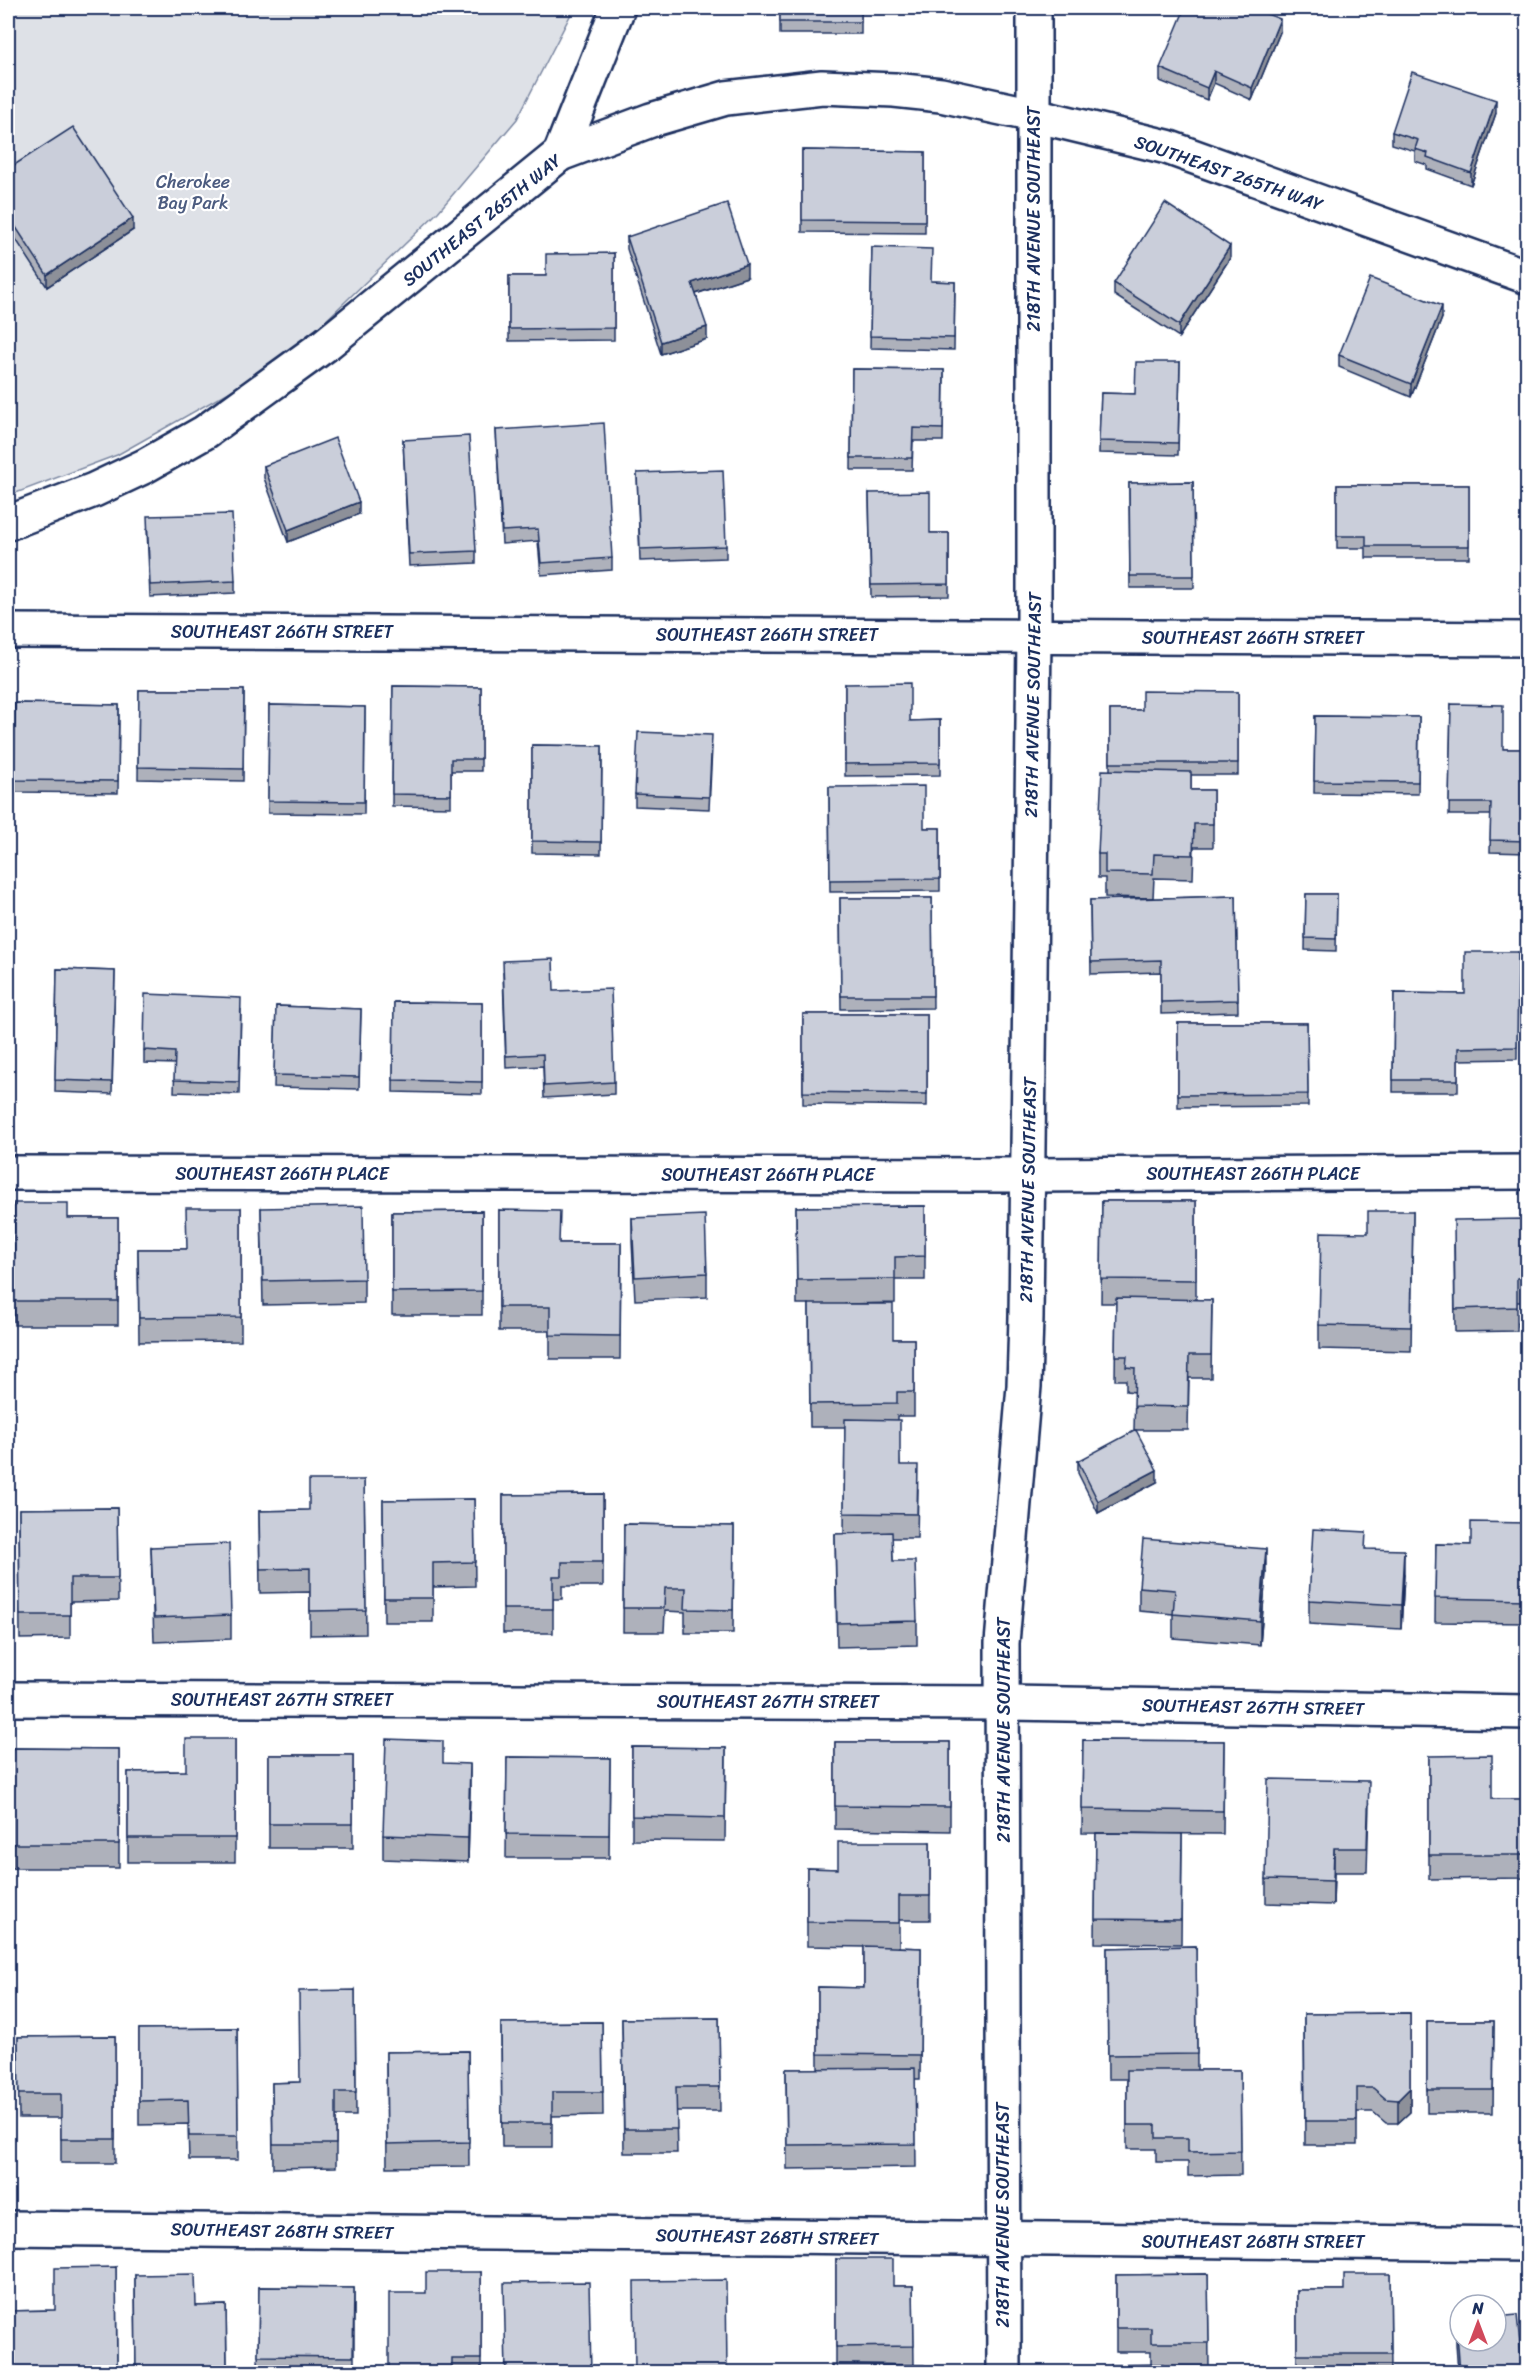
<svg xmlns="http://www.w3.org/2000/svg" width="1535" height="2380" font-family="Sriracha,sans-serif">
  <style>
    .green { fill: #dee1e7; stroke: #7c88a2; stroke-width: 1.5 }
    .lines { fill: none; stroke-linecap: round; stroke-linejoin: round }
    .minor-casing { stroke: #1b2f5e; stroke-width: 38 }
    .minor { stroke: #fff; stroke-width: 33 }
    .wall { fill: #aeb1bb; stroke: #1b2f5e; stroke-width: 1.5 }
    .shaded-wall { fill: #8d9099; stroke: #1b2f5e; stroke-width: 1.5 }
    .building { fill: #caceda; stroke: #1b2f5e; stroke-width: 1.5 }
    .labels { text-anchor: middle; stroke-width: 4.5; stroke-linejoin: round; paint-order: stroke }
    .street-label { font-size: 18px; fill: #1b2f5e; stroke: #fff }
    .park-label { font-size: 18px; fill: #4c5c80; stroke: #fff }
  </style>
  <rect width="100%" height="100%" fill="#fff"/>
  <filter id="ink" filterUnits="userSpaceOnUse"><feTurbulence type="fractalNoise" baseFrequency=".0167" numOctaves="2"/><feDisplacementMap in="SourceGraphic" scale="12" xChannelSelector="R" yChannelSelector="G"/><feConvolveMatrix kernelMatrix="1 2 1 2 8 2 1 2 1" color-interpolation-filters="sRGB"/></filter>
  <g filter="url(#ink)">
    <polygon class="green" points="8,8 574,8 517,119 438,212 284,361 117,455 8,496"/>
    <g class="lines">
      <g class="minor-casing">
        <g id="minor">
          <polyline points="560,154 618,8"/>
          <polyline points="8,523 94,490 145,466 205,432 325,345 560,154 651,120 726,98 822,87 894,90 941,95 1034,115 1167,147 1528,277"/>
          <polyline points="8,631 1528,639"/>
          <polyline points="8,1173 1028,1175 1528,1172"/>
          <polyline points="8,1699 1004,1703 1528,1712"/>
          <polyline points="8,2228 1528,2244"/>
          <polyline points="1004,2372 1002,1643 1024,1386 1026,1317 1034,637 1034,8"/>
        </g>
      </g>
      <use href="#minor" class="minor"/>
    </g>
    <g class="wall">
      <rect x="780" y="8" width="81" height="26"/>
      <polygon points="1280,32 1252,100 1214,83 1207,100 1160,81 1160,68"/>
      <polygon points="1496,113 1471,185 1427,169 1427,165 1415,161 1415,151 1392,144 1392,132"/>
      <polygon points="802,150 925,152 925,233 802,232"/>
      <polygon points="8,169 133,230 47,287 8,227"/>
      <polygon points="627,237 747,277 696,294 707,339 661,354 627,249"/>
      <polygon points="872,247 931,281 955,282 954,350 870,348"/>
      <polygon points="614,253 614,340 509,341 509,276 546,276"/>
      <polygon points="1230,258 1179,337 1114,295 1114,283"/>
      <polygon points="1442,318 1411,397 1339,367 1339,355"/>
      <polygon points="1180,362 1178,455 1099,453 1101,393 1135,394"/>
      <polygon points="852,369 944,370 943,441 913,441 912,470 851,470"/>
      <polygon points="496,430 612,558 612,570 541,575 538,541 502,544"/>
      <polygon points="403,440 476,551 476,563 409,566"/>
      <polygon points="264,466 359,514 288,542 264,478"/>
      <polygon points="637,473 726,546 726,558 640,561"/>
      <polygon points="1193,482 1194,588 1130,588 1129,483"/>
      <polygon points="1337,485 1469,485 1469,558 1366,558 1366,548 1337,548"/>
      <polygon points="869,493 930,533 949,533 949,596 871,597"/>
      <polygon points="147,529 235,581 235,593 150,597"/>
      <polygon points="845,684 910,721 940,720 940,775 845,776"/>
      <polygon points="393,686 481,687 481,771 451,771 451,807 392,806"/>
      <polygon points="139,690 244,690 243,781 138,779"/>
      <polygon points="1238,692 1238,775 1191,775 1191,790 1213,790 1213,847 1194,847 1193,879 1154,878 1153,898 1105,897 1105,878 1098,878 1098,854 1110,770 1110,710 1142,710"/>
      <polygon points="15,703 119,705 118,793 14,792"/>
      <polygon points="1451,704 1503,749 1527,749 1527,853 1490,852 1491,815 1449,815"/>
      <polygon points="269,705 365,707 364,814 268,813"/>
      <polygon points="1315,716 1419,717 1418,794 1314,793"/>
      <polygon points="532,745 602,746 601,854 532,853"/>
      <polygon points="712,747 709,809 635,806 635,794"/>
      <polygon points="829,787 924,828 940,828 940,891 830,892"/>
      <polygon points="1306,894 1337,894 1336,951 1305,950"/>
      <polygon points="1236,896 1238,1012 1161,1014 1161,972 1091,974 1090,900"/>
      <polygon points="840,898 932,898 933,1008 841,1009"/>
      <polygon points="1518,952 1517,1059 1458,1060 1458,1092 1393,1092 1394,993 1465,994"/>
      <polygon points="57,969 115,971 112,1094 55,1092"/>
      <polygon points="503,973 554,991 614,1082 614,1094 544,1098 543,1066 506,1068"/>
      <polygon points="394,1002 482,1003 482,1094 393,1092"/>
      <polygon points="276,1006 361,1009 359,1089 274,1087"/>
      <polygon points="241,1010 239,1094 174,1092 175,1064 144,1063 144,1050"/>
      <polygon points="803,1014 927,1014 927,1106 803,1104"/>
      <polygon points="1178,1023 1307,1023 1308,1106 1178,1107"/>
      <polygon points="1102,1201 1196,1201 1196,1300 1212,1300 1211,1378 1189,1378 1188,1430 1134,1430 1135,1392 1126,1391 1126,1380 1115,1380 1116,1303 1101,1303"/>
      <polygon points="14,1203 68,1218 118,1218 118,1325 14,1325"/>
      <polygon points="925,1206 925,1280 895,1280 895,1303 846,1304 893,1339 914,1339 914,1416 897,1416 897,1420 900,1465 918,1489 917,1538 892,1538 893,1561 917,1621 917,1645 837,1647 835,1534 844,1534 845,1427 810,1427 809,1304 797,1304 796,1207"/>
      <polygon points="241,1208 241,1341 139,1342 138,1249 187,1249"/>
      <polygon points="261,1208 364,1279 364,1303 263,1305"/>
      <polygon points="499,1210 560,1243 621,1243 620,1359 550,1359 550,1331 499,1331"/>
      <polygon points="482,1211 482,1315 392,1315 392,1212"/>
      <polygon points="1413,1211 1411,1351 1319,1349 1319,1325 1368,1233"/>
      <polygon points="632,1218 707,1273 707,1297 635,1300 632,1242"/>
      <polygon points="1527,1219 1527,1302 1517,1302 1517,1331 1455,1332 1454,1244"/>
      <polygon points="1078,1461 1157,1482 1098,1513 1078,1473"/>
      <polygon points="364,1480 366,1634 310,1635 310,1592 260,1593 259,1511 309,1510"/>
      <polygon points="603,1494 603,1586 562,1586 562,1599 553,1599 553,1633 503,1633 503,1495"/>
      <polygon points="474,1499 475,1586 433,1587 433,1622 384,1622 383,1500"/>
      <polygon points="117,1508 118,1601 70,1602 70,1638 20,1639 19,1509"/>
      <polygon points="1527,1523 1527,1623 1435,1622 1436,1544 1471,1545"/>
      <polygon points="624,1524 734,1526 733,1633 685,1633 685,1612 665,1611 664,1632 623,1632"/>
      <polygon points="151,1547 231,1615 231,1639 154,1642"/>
      <polygon points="1366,1549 1404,1574 1401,1629 1309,1624 1309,1600"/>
      <polygon points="1266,1572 1260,1645 1173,1638 1173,1614 1139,1611 1139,1587"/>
      <polygon points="235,1739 235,1862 128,1862 128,1772 186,1771"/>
      <polygon points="1083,1740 1224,1741 1223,1834 1082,1833"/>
      <polygon points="835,1742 950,1742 950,1831 835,1829"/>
      <polygon points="632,1747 726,1748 725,1841 632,1840"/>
      <polygon points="12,1748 119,1749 119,1868 12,1868"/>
      <rect x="269" y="1755" width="84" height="93"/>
      <polygon points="1429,1756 1492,1799 1527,1799 1527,1878 1429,1879"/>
      <polygon points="507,1757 610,1758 609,1858 506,1858"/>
      <polygon points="443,1763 470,1787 468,1862 383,1859 383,1835"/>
      <polygon points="1369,1805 1367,1872 1334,1872 1333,1905 1266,1903 1266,1879"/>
      <polygon points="1096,1833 1182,1834 1181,1944 1095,1943"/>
      <polygon points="930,1842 930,1920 899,1920 899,1947 921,1948 920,2079 915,2079 916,2167 787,2169 786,2069 818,2069 818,1987 864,1988 864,1947 807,1946 807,1868 838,1869"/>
      <polygon points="1196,1946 1197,2070 1240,2070 1241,2175 1188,2176 1188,2162 1156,2162 1156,2149 1127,2149 1127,2079 1108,2079 1107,1948"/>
      <polygon points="355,1990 356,2116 336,2116 336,2167 273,2168 272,2083 300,2082"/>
      <polygon points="1410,2013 1410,2112 1398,2123 1386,2123 1373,2112 1357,2112 1357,2145 1305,2145 1304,2014"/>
      <polygon points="719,2018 720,2111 676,2111 677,2153 624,2153 622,2019"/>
      <polygon points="1427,2021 1494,2021 1493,2113 1427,2113"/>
      <polygon points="602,2022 603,2115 552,2116 552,2147 502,2147 501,2023"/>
      <polygon points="237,2028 238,2160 189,2160 188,2124 139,2125 139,2029"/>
      <polygon points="115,2036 115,2163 61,2163 61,2118 19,2118 18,2037"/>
      <polygon points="468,2051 469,2166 387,2167 386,2052"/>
      <polygon points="836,2259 893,2286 913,2286 914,2365 836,2364"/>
      <polygon points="116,2267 117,2373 8,2373 8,2311 55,2310"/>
      <polygon points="481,2272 481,2373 389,2373 426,2293"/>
      <polygon points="1208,2274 1209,2367 1163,2367 1151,2365 1151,2352 1116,2352 1116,2275"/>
      <polygon points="1390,2274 1391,2373 1297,2373 1297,2290 1344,2290"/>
      <polygon points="135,2275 196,2306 226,2305 227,2373 136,2373"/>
      <polygon points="259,2287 354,2288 354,2373 258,2373"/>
      <polygon points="1456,2320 1521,2354 1527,2373 1458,2373 1456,2344"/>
    </g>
    <g class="shaded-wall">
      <polygon points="1280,19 1280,32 1252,100 1252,88"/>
      <polygon points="1214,71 1214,83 1207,100 1207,88"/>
      <polygon points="1496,100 1496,113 1471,185 1471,173"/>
      <polygon points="133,218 133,230 47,287 47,275"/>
      <polygon points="1230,246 1230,258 1179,337 1179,325"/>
      <polygon points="747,264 747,277 692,295 692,283"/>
      <polygon points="1442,306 1442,318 1411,397 1411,384"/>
      <polygon points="707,327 707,339 661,354 661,342"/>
      <polygon points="359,502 359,514 288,542 288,530"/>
      <polygon points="1157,1470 1157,1482 1098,1513 1098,1501"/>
      <polygon points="1266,1549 1266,1572 1260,1645 1260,1621"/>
      <polygon points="1404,1550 1404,1574 1401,1629 1401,1605"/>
      <polygon points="470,1764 470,1787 468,1862 468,1838"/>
      <polygon points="1334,1848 1334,1872 1333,1905 1333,1881"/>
      <polygon points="1410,2088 1410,2112 1398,2123 1398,2100"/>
    </g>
    <g class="building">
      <rect x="780" y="8" width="81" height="14"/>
      <polygon points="1185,8 1251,8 1280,19 1252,88 1214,71 1207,88 1160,68"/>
      <polygon points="1412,72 1496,100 1471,173 1427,157 1428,153 1415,149 1418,140 1392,132"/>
      <polygon points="73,127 133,218 47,275 8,215 8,169"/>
      <polygon points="802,150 925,152 925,221 802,220"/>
      <polygon points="727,203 747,264 692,283 707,327 661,342 627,237"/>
      <polygon points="1165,203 1230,246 1179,325 1114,283"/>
      <polygon points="872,247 932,249 931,281 955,282 954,338 870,336"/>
      <polygon points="614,253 614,328 509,329 509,276 546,276 546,254"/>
      <polygon points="1370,278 1442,306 1411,384 1339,355"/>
      <polygon points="1136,362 1180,362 1178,443 1099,441 1101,393 1135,394"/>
      <polygon points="852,369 944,370 943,429 913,428 912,458 851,458"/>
      <polygon points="604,423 612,558 541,563 538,529 502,531 496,430"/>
      <polygon points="469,436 476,551 409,554 403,440"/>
      <polygon points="335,438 359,502 288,530 264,466"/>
      <polygon points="723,470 726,546 640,549 637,473"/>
      <polygon points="1193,482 1194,576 1130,576 1129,483"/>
      <polygon points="1337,485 1469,485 1469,546 1366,546 1366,536 1337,536"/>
      <polygon points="930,492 930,533 949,533 949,584 871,585 869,493"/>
      <polygon points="232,514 235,581 150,585 147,516"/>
      <polygon points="910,683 910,721 940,720 940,763 845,764 845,684"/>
      <polygon points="393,686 481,687 481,759 451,759 451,795 392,794"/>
      <polygon points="139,690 244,690 243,769 138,767"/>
      <polygon points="1142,691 1238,692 1238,763 1110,763 1110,710 1142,710"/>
      <polygon points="15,703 119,705 118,781 14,780"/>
      <polygon points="1451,704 1503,705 1503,749 1527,749 1527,841 1490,840 1491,803 1449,803"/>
      <polygon points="269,705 365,707 364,802 268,801"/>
      <polygon points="1315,716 1419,717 1418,782 1314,781"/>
      <polygon points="638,732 712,735 709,797 635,794"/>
      <polygon points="532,745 602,746 601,842 532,841"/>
      <polygon points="1102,770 1191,772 1191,790 1213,790 1213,824 1194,824 1193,855 1154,854 1153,874 1105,873 1105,854 1098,854"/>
      <polygon points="924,786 924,828 940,828 940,879 830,880 829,787"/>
      <polygon points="1306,894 1337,894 1336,939 1305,938"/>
      <polygon points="1236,896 1238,1000 1161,1002 1161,960 1091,962 1090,900"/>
      <polygon points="840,898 932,898 933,996 841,996"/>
      <polygon points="1465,952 1518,952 1517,1047 1458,1048 1458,1080 1393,1080 1394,993 1465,994"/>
      <polygon points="553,959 554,991 611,989 614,1082 544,1086 543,1054 506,1056 503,961"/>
      <polygon points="57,969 115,971 112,1082 55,1080"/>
      <polygon points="145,994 241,998 239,1082 174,1080 175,1052 144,1050"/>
      <polygon points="394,1002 482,1003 482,1082 393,1080"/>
      <polygon points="276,1006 361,1009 359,1077 274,1075"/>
      <polygon points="803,1014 927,1014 927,1094 803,1092"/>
      <polygon points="1178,1023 1307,1023 1308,1094 1178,1095"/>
      <polygon points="1102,1201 1196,1201 1196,1280 1101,1279"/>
      <polygon points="14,1203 68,1203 68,1218 118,1218 118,1301 14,1301"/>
      <polygon points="363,1206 364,1279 263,1281 261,1208"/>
      <polygon points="925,1206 925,1256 895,1257 895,1279 797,1280 796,1207"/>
      <polygon points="186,1208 241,1208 241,1317 139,1318 138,1249 187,1249"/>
      <polygon points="499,1210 560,1211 559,1243 621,1243 620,1336 550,1335 550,1307 499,1307"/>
      <polygon points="482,1211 482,1291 392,1292 392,1212"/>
      <polygon points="1368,1211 1413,1211 1411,1327 1319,1325 1321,1232 1368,1233"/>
      <polygon points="705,1215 707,1273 635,1277 632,1218"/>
      <polygon points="1527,1219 1527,1278 1517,1278 1517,1307 1455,1309 1454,1220"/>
      <polygon points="1116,1298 1212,1300 1211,1355 1189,1355 1188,1407 1134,1406 1135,1368 1126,1367 1127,1356 1115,1356"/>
      <polygon points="809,1304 893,1304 893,1339 914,1339 914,1392 897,1392 897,1403 810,1404"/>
      <polygon points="845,1419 900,1420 900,1465 918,1465 917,1514 844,1513"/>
      <polygon points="1136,1430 1157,1470 1098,1501 1078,1461"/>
      <polygon points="309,1480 364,1480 366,1610 310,1611 310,1568 260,1569 259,1511 309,1510"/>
      <polygon points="603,1494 603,1562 562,1562 562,1576 553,1576 553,1609 503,1609 503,1495"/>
      <polygon points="474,1499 475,1562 433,1563 433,1598 384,1598 383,1500"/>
      <polygon points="117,1508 118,1578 70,1578 70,1615 20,1615 19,1509"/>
      <polygon points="1471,1522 1527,1523 1527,1600 1435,1598 1436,1544 1471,1545"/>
      <polygon points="624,1524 734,1526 733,1610 685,1609 686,1588 665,1588 664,1608 623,1608"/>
      <polygon points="1313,1529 1366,1532 1365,1549 1404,1550 1401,1605 1309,1600"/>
      <polygon points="892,1532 893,1561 915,1561 917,1621 837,1623 835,1534"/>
      <polygon points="1143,1539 1266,1549 1260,1621 1173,1614 1175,1590 1139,1587"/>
      <polygon points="229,1544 231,1615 154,1618 151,1547"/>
      <polygon points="186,1739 235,1739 235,1838 128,1838 128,1772 186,1771"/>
      <polygon points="386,1739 443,1741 443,1763 470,1764 468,1838 383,1835"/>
      <polygon points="1083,1740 1224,1741 1223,1811 1082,1809"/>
      <polygon points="835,1742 950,1742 950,1807 835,1806"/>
      <polygon points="632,1747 726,1748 725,1818 632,1816"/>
      <polygon points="12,1748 119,1749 119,1844 12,1844"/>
      <rect x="269" y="1755" width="84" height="69"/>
      <polygon points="1492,1755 1492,1799 1527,1799 1527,1855 1429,1855 1429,1756"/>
      <polygon points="507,1757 610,1758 609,1835 506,1834"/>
      <polygon points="1268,1779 1369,1781 1367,1848 1334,1848 1333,1881 1266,1879"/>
      <polygon points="1096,1833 1182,1834 1181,1920 1095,1919"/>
      <polygon points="838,1842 930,1842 930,1896 899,1896 899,1923 807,1922 807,1868 838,1869"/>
      <polygon points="864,1946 921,1948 920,2055 818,2054 818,1987 864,1988"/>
      <polygon points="1196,1946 1197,2054 1108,2055 1107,1948"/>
      <polygon points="355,1990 356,2092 336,2092 336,2144 273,2144 272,2083 300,2082 299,1991"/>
      <polygon points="1410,2013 1410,2088 1398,2100 1386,2099 1373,2088 1357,2088 1357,2121 1305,2121 1304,2014"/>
      <polygon points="719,2018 720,2087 676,2087 677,2129 624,2129 622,2019"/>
      <polygon points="1427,2021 1494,2021 1493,2090 1427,2090"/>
      <polygon points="602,2022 603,2092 552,2092 552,2123 502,2123 501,2023"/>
      <polygon points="237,2028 238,2136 189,2136 188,2100 139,2101 139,2029"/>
      <polygon points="115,2036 115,2139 61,2139 61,2094 19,2094 18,2037"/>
      <polygon points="468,2051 469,2142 387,2144 386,2052"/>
      <polygon points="915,2068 916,2144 787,2145 786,2069"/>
      <polygon points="1127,2070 1240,2070 1241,2151 1188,2152 1188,2138 1156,2138 1156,2125 1127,2125"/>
      <polygon points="836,2259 893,2259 893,2286 913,2286 914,2346 836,2347"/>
      <polygon points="116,2267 117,2368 8,2369 8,2311 55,2310 55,2268"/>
      <polygon points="426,2272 481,2272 481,2359 452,2359 452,2373 389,2373 389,2293 426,2293"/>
      <polygon points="195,2274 196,2306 226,2305 227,2369 136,2371 135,2275"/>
      <polygon points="1208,2274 1209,2343 1151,2343 1151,2328 1116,2328 1116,2275"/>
      <polygon points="1344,2274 1390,2274 1391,2354 1297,2354 1297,2290 1344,2290"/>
      <polygon points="726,2280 727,2373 635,2373 634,2281"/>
      <polygon points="589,2282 591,2373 506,2373 504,2283"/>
      <polygon points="259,2287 354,2288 353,2357 258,2356"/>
      <polygon points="1517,2315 1521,2354 1527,2354 1527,2373 1460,2373 1456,2320 1460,2320 1460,2341 1496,2341 1496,2317"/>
      <polygon points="831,2364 924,2365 924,2373 831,2373"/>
      <polygon points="1163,2364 1163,2373 1111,2373 1111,2365"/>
    </g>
  </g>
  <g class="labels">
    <g class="street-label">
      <text transform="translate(1229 173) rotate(19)" y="6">SOUTHEAST 265TH WAY</text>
      <text transform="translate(1034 219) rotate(-90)" y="6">218TH AVENUE SOUTHEAST</text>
      <text transform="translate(482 220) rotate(-39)" y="6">SOUTHEAST 265TH WAY</text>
      <text x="282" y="638">SOUTHEAST 266TH STREET</text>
      <text x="767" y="641">SOUTHEAST 266TH STREET</text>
      <text x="1253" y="644">SOUTHEAST 266TH STREET</text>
      <text transform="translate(1033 705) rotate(-89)" y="6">218TH AVENUE SOUTHEAST</text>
      <text x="282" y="1180">SOUTHEAST 266TH PLACE</text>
      <text x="1253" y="1180">SOUTHEAST 266TH PLACE</text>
      <text x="768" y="1181">SOUTHEAST 266TH PLACE</text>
      <text transform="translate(1028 1190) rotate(-89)" y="6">218TH AVENUE SOUTHEAST</text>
      <text x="282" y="1706">SOUTHEAST 267TH STREET</text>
      <text x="768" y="1708">SOUTHEAST 267TH STREET</text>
      <text transform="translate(1253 1707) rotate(1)" y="6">SOUTHEAST 267TH STREET</text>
      <text transform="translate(1004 1730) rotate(-90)" y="6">218TH AVENUE SOUTHEAST</text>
      <text transform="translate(1003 2215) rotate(-90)" y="6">218TH AVENUE SOUTHEAST</text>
      <text transform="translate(282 2231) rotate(1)" y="6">SOUTHEAST 268TH STREET</text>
      <text transform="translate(767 2237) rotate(1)" y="6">SOUTHEAST 268TH STREET</text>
      <text x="1253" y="2248">SOUTHEAST 268TH STREET</text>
    </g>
    <g class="park-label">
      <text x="193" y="188">Cherokee<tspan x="193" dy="21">Bay Park</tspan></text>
    </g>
  </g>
  <rect width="1535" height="2380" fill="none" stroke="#fff" stroke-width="30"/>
  <rect x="15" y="15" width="1505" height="2350" fill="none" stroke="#1b2f5e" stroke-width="2" filter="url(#ink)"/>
  <g transform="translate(1478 2323)"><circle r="28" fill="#ffffff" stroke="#a4acbf" stroke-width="1.5"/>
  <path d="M0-4.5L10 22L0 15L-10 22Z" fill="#d1495b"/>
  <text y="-9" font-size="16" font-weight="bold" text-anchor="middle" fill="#1b2f5e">N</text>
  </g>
</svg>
